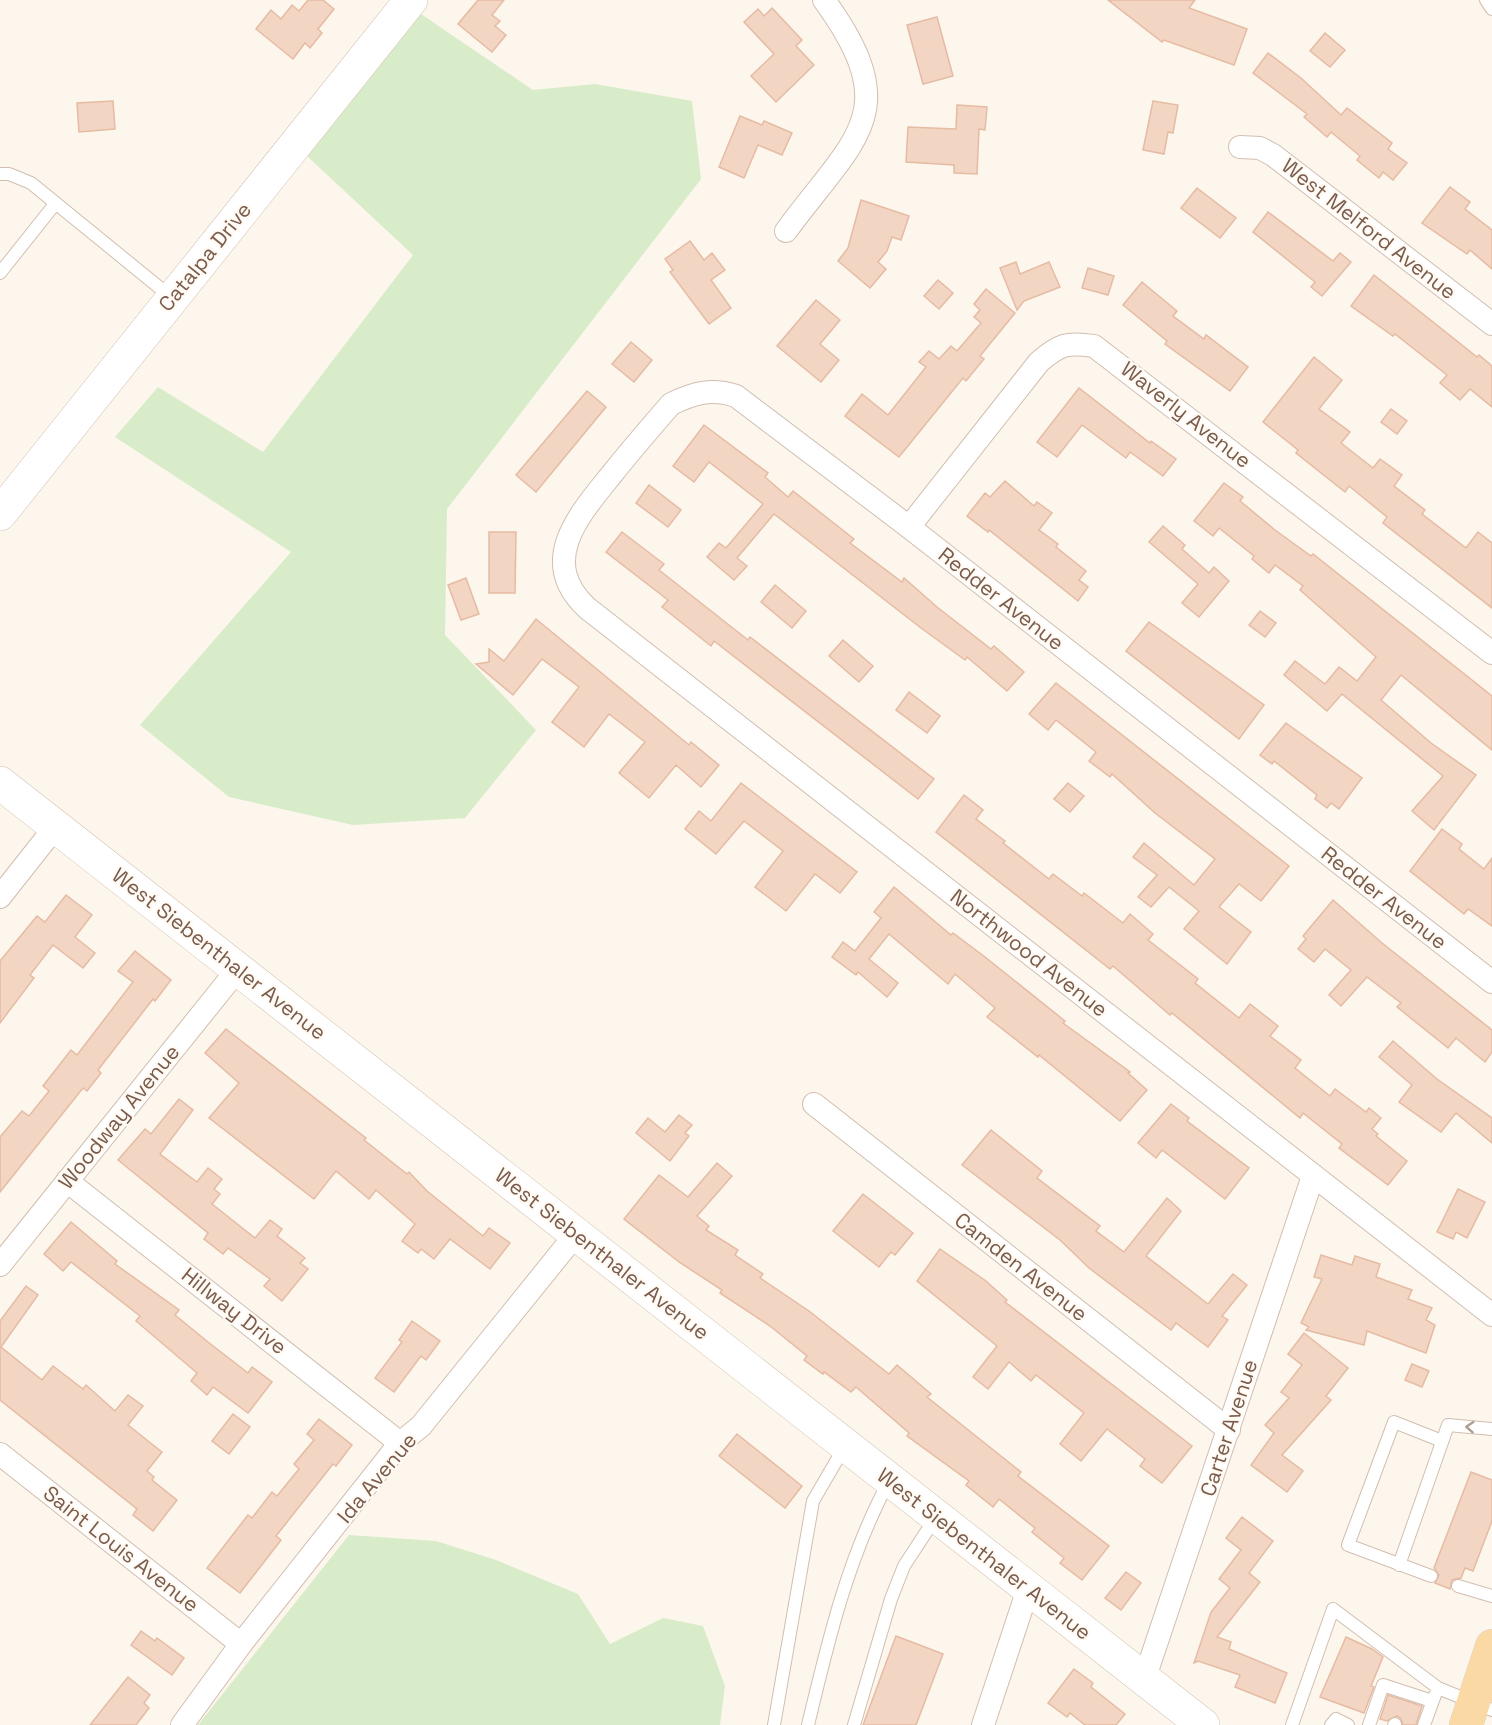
<svg xmlns="http://www.w3.org/2000/svg" width="1492" height="1725" font-family="'Space Grotesk',sans-serif">
  <style>
    .green { fill: #d8ecc9 }
    .building { fill: #f3d5c3; stroke: #e6bba3; stroke-width: 1.5 }
    .lines { fill: none; stroke-linecap: round; stroke-linejoin: round }
    .lane-casing { stroke: #d1beb0; stroke-width: 14 }
    .street-casing { stroke: #d1beb0; stroke-width: 24 }
    .secondary-casing { stroke: #d6c0b0; stroke-width: 34 }
    .primary-casing { stroke: #dad1cd; stroke-width: 34 }
    .lane { stroke: #fff; stroke-width: 12 }
    .street { stroke: #fff; stroke-width: 22 }
    .secondary { stroke: #fff; stroke-width: 33 }
    .primary { stroke: #fbd9a5; stroke-width: 33 }
    .oneway { stroke: #af9d94 }
    .labels { text-anchor: middle; stroke-width: 4.5; stroke-linejoin: round; paint-order: stroke }
    .street-label { font-size: 21px; fill: #7a5c4d; stroke: #fffaf3 }
  </style>
  <rect width="100%" height="100%" fill="#fdf6ec"/>
  <g class="green">
    <polygon points="418,12 533,90 595,84 692,101 701,179 447,509 445,635 536,730 465,818 353,825 229,797 140,725 291,552 115,437 158,387 263,452 413,255 307,156"/>
    <polygon points="349,1535 436,1541 496,1560 578,1594 610,1644 663,1618 703,1626 725,1686 720,1725 198,1725"/>
  </g>
  <g class="building">
    <polygon points="308,0 323,0 334,9 318,29 322,33 310,48 305,43 293,59 256,29 271,10 281,19 292,5 299,11"/>
    <polygon points="478,0 504,0 492,15 500,21 495,26 506,35 492,52 458,24"/>
    <polygon points="1108,0 1195,0 1189,8 1247,29 1234,65 1164,40 1162,42"/>
    <polygon points="772,8 802,40 796,46 814,65 776,102 751,76 774,54 744,22 758,9 764,16"/>
    <polygon points="937,17 953,76 923,84 907,25"/>
    <polygon points="1325,33 1345,50 1330,67 1310,51"/>
    <polygon points="1268,53 1301,78 1341,115 1347,108 1392,143 1388,149 1407,163 1393,180 1383,172 1379,178 1357,160 1360,156 1331,132 1327,137 1304,117 1307,114 1253,73"/>
    <polygon points="113,101 115,129 79,132 77,103"/>
    <polygon points="1153,101 1178,105 1173,133 1168,132 1164,154 1143,150"/>
    <polygon points="957,105 987,107 985,130 979,129 977,174 954,173 954,165 906,162 908,127 956,129"/>
    <polygon points="740,116 762,125 764,121 792,133 782,155 758,145 744,178 719,167"/>
    <polygon points="1450,187 1470,202 1465,209 1492,230 1492,269 1470,250 1467,254 1422,223"/>
    <polygon points="1197,188 1236,218 1220,238 1181,208"/>
    <polygon points="861,200 909,216 901,240 892,237 887,251 878,262 886,269 870,288 838,261 848,248"/>
    <polygon points="1268,212 1333,261 1340,253 1351,262 1322,296 1311,287 1315,282 1253,232"/>
    <polygon points="690,241 704,260 712,253 725,270 711,280 731,308 709,324 670,272 673,270 665,259"/>
    <polygon points="1016,262 1020,274 1049,262 1060,287 1024,301 1017,310 1000,268"/>
    <polygon points="1088,268 1114,276 1108,295 1082,288"/>
    <polygon points="1374,275 1477,357 1479,355 1492,366 1492,407 1470,389 1460,400 1440,383 1447,375 1395,334 1393,336 1351,306"/>
    <polygon points="938,280 953,293 939,309 924,296"/>
    <polygon points="1142,282 1177,311 1173,316 1204,339 1206,335 1248,367 1230,391 1165,344 1167,341 1123,305"/>
    <polygon points="986,289 1015,313 980,356 984,359 966,381 963,378 899,457 845,416 862,394 888,415 926,367 919,362 929,351 939,359 951,346 957,351 981,323 974,317 980,310 974,304"/>
    <polygon points="816,300 840,320 820,344 839,360 821,382 777,346"/>
    <polygon points="631,342 652,360 634,382 612,364"/>
    <polygon points="1314,357 1342,380 1319,409 1350,432 1341,443 1373,468 1380,459 1402,475 1394,486 1425,510 1422,514 1466,548 1478,532 1492,543 1492,608 1383,523 1387,517 1349,486 1345,492 1296,453 1298,450 1263,422"/>
    <polygon points="1079,388 1150,443 1151,441 1176,459 1163,476 1130,452 1126,458 1082,425 1057,457 1037,442"/>
    <polygon points="587,391 606,407 536,492 516,475"/>
    <polygon points="1391,409 1407,421 1397,434 1381,422"/>
    <polygon points="704,425 768,473 765,477 788,497 793,491 854,539 850,543 902,582 904,578 937,607 991,649 994,646 1024,672 1007,691 967,657 965,660 921,628 774,514 737,558 747,566 734,580 707,557 719,543 726,548 763,504 709,462 694,482 673,466"/>
    <polygon points="1005,481 1034,506 1037,502 1052,513 1039,530 1058,544 1056,547 1086,571 1079,580 1088,587 1078,601 989,530 988,532 967,516 985,493 990,497"/>
    <polygon points="1224,483 1243,497 1240,501 1275,530 1311,556 1313,554 1492,696 1492,750 1401,675 1381,700 1431,743 1476,775 1434,830 1412,811 1443,776 1342,694 1327,711 1284,675 1295,661 1325,684 1339,667 1357,681 1376,657 1300,590 1303,586 1275,565 1269,573 1252,559 1254,556 1219,528 1213,536 1194,521"/>
    <polygon points="649,485 681,510 668,527 636,503"/>
    <polygon points="1163,526 1185,545 1182,549 1209,573 1214,567 1229,581 1199,617 1182,603 1198,584 1149,542"/>
    <polygon points="489,532 516,532 515,593 489,593"/>
    <polygon points="622,532 664,564 659,570 748,640 750,637 934,779 918,799 714,641 711,646 662,607 668,600 606,552"/>
    <polygon points="466,578 479,614 461,620 448,585"/>
    <polygon points="775,585 806,611 792,628 761,602"/>
    <polygon points="1260,611 1276,623 1265,637 1249,625"/>
    <polygon points="536,619 689,745 691,742 719,765 701,787 676,765 649,798 619,773 645,742 609,714 584,747 552,722 579,687 542,659 513,695 476,664 489,662 489,649 504,661"/>
    <polygon points="1149,622 1264,705 1239,739 1126,651"/>
    <polygon points="843,640 873,666 859,682 829,656"/>
    <polygon points="1056,683 1289,866 1261,901 1239,884 1219,907 1251,932 1227,964 1184,929 1199,911 1169,887 1151,907 1138,897 1157,875 1133,857 1144,843 1194,885 1215,859 1155,813 1112,774 1110,777 1089,761 1096,752 1056,720 1048,730 1029,714"/>
    <polygon points="909,692 940,716 927,733 896,710"/>
    <polygon points="1286,723 1362,778 1339,809 1331,803 1327,808 1315,799 1317,795 1274,761 1272,764 1260,755"/>
    <polygon points="741,783 857,872 840,893 815,874 786,911 755,887 783,851 744,821 716,854 685,829 699,811 711,821"/>
    <polygon points="1068,783 1084,796 1070,812 1054,799"/>
    <polygon points="964,795 983,810 976,819 1005,841 1003,843 1049,879 1053,874 1082,896 1084,893 1123,923 1130,914 1153,934 1148,940 1198,979 1195,983 1239,1018 1250,1004 1278,1026 1270,1036 1301,1060 1295,1068 1330,1096 1335,1089 1366,1112 1369,1108 1381,1118 1372,1129 1378,1134 1376,1136 1407,1161 1388,1185 1339,1148 1342,1144 1303,1113 1300,1118 1172,1013 1170,1015 1113,966 1110,969 936,832"/>
    <polygon points="1442,829 1462,844 1459,849 1484,869 1492,858 1492,926 1468,909 1464,914 1410,871"/>
    <polygon points="894,887 951,935 953,933 985,957 1065,1021 1063,1023 1130,1072 1128,1073 1147,1090 1120,1121 1039,1055 1038,1057 987,1017 995,1008 955,974 948,984 889,934 869,959 898,983 887,997 858,972 856,975 832,957 843,942 855,951 881,918 874,912"/>
    <polygon points="66,895 92,915 75,937 95,953 83,968 53,945 30,975 34,978 0,1023 0,961 37,916 45,922"/>
    <polygon points="1333,900 1382,943 1492,1030 1492,1052 1485,1062 1456,1038 1448,1048 1397,1007 1401,1003 1367,977 1341,1006 1329,995 1351,970 1325,949 1314,962 1298,949 1306,939 1303,936"/>
    <polygon points="135,951 171,980 155,1001 153,999 98,1070 101,1073 87,1091 83,1088 0,1192 0,1137 22,1111 29,1116 49,1091 43,1086 71,1050 77,1055 133,982 118,971"/>
    <polygon points="226,1029 366,1138 364,1140 407,1174 409,1172 427,1191 483,1236 489,1228 510,1243 490,1269 450,1239 434,1259 421,1249 418,1253 402,1241 415,1224 376,1190 369,1199 336,1171 314,1199 209,1118 239,1083 205,1053"/>
    <polygon points="1393,1041 1437,1079 1492,1118 1492,1143 1456,1113 1441,1132 1399,1102 1412,1085 1379,1057"/>
    <polygon points="179,1099 193,1110 160,1154 197,1182 208,1168 222,1179 214,1189 220,1194 212,1204 255,1238 270,1220 282,1229 277,1236 305,1258 300,1263 308,1269 282,1301 264,1286 270,1279 228,1248 223,1254 204,1239 208,1233 118,1160 145,1129 151,1134"/>
    <polygon points="1171,1104 1189,1118 1187,1121 1249,1168 1225,1199 1162,1150 1156,1158 1138,1143"/>
    <polygon points="679,1115 692,1125 685,1133 689,1136 670,1161 636,1133 648,1118 665,1132"/>
    <polygon points="991,1130 1042,1171 1037,1178 1100,1226 1096,1231 1124,1252 1167,1198 1181,1211 1146,1256 1208,1304 1233,1274 1247,1285 1222,1316 1228,1320 1208,1347 1176,1323 1171,1330 1089,1268 1060,1240 962,1165"/>
    <polygon points="717,1163 732,1176 697,1216 709,1226 706,1230 738,1250 735,1255 763,1274 760,1278 809,1311 889,1374 897,1365 931,1394 927,1397 1021,1472 1018,1476 1109,1546 1082,1580 1060,1563 1064,1558 1032,1532 1035,1528 999,1499 993,1507 966,1485 969,1481 907,1436 909,1433 856,1387 851,1392 824,1372 823,1374 804,1360 807,1356 770,1326 720,1293 722,1290 679,1262 624,1219 659,1175 688,1197"/>
    <polygon points="1458,1189 1485,1202 1467,1238 1456,1232 1453,1239 1437,1232"/>
    <polygon points="863,1194 913,1233 895,1255 891,1252 879,1267 833,1231"/>
    <polygon points="71,1222 117,1261 115,1264 179,1310 175,1315 208,1342 248,1373 252,1367 272,1382 248,1413 213,1387 207,1395 191,1381 197,1373 136,1321 140,1316 71,1262 63,1271 44,1254"/>
    <polygon points="940,1249 986,1281 1007,1300 1005,1302 1192,1446 1162,1483 1140,1466 1145,1459 1107,1429 1081,1461 1060,1444 1084,1413 1036,1375 1031,1381 1009,1362 988,1389 973,1377 997,1346 917,1281"/>
    <polygon points="1321,1255 1352,1265 1355,1256 1380,1264 1376,1277 1412,1290 1408,1299 1432,1308 1426,1320 1435,1325 1426,1353 1367,1331 1364,1345 1306,1330 1309,1327 1301,1323 1322,1279 1314,1277"/>
    <polygon points="26,1286 38,1295 1,1347 42,1380 53,1366 83,1389 86,1385 115,1411 128,1395 143,1406 128,1425 162,1452 147,1471 154,1477 152,1480 177,1500 153,1531 133,1515 137,1509 0,1400 0,1321"/>
    <polygon points="412,1321 440,1341 426,1360 421,1356 394,1392 375,1378 402,1342 399,1340"/>
    <polygon points="1304,1333 1348,1368 1326,1396 1331,1400 1282,1455 1303,1471 1287,1492 1251,1465 1274,1433 1265,1425 1289,1398 1281,1392 1302,1365 1288,1354"/>
    <polygon points="1412,1364 1429,1371 1422,1387 1405,1380"/>
    <polygon points="233,1414 250,1427 229,1454 212,1441"/>
    <polygon points="319,1419 352,1445 336,1466 333,1464 276,1536 281,1540 240,1593 207,1568 248,1515 252,1518 272,1492 277,1496 299,1469 294,1464 314,1440 307,1434"/>
    <polygon points="737,1434 802,1486 785,1508 719,1456"/>
    <polygon points="1471,1472 1492,1480 1492,1521 1473,1571 1465,1568 1461,1578 1452,1580 1450,1589 1435,1583 1439,1575 1434,1568"/>
    <polygon points="1242,1517 1273,1541 1249,1573 1260,1582 1217,1637 1231,1642 1229,1649 1287,1673 1275,1703 1235,1687 1240,1675 1198,1661 1194,1663 1211,1612 1230,1588 1219,1579 1241,1550 1226,1538"/>
    <polygon points="1126,1572 1141,1583 1121,1610 1105,1598"/>
    <polygon points="141,1631 155,1641 157,1638 184,1658 172,1675 131,1645"/>
    <polygon points="896,1636 943,1654 916,1725 863,1725"/>
    <polygon points="1346,1637 1372,1649 1383,1657 1371,1686 1374,1687 1364,1713 1320,1697"/>
    <polygon points="1074,1669 1093,1683 1091,1687 1125,1714 1116,1725 1085,1725 1070,1713 1067,1717 1048,1703"/>
    <polygon points="128,1677 150,1695 144,1703 149,1708 136,1725 90,1725"/>
    <polygon points="1388,1695 1422,1706 1416,1725 1403,1725 1401,1719 1397,1716 1387,1721 1380,1719"/>
  </g>
  <g class="lines">
    <g class="lane-casing">
      <g id="lane">
        <polyline points="1486,0 1492,9"/>
        <polyline points="0,174 9,174 31,183 171,297"/>
        <polyline points="0,273 55,204"/>
        <polyline points="1399,1565 1448,1425 1492,1429"/>
        <polyline points="1431,1576 1348,1545 1394,1422 1442,1441"/>
        <polyline points="1458,1586 1492,1596"/>
        <polyline points="774,1725 813,1501 845,1446"/>
        <path d="M808,1725C828,1641 848,1557 889,1481"/>
        <polyline points="854,1725 891,1599 904,1566 936,1517"/>
        <polyline points="1292,1725 1333,1609 1438,1688 1492,1710"/>
        <polyline points="1331,1725 1336,1719 1348,1725"/>
        <polyline points="1369,1725 1383,1685 1432,1701"/>
        <polyline points="1394,1725 1395,1724"/>
        <polyline points="1424,1725 1435,1695"/>
      </g>
    </g>
    <g class="street-casing">
      <g id="street">
        <polyline points="1240,147 1260,148 1273,155 1492,324"/>
        <path d="M786,231C855,137 906,113 824,0"/>
        <path d="M909,527L1039,362C1060,344 1067,342 1094,346L1492,653"/>
        <polyline points="0,897 56,826"/>
        <path d="M1492,982L909,527L736,396C711,388 694,393 671,404C651,427 631,450 612,474C579,515 537,561 587,608L1492,1315"/>
        <polyline points="814,1104 1229,1430"/>
        <polyline points="67,1181 400,1443"/>
        <polyline points="0,1265 238,969"/>
        <polyline points="0,1454 241,1644"/>
        <polyline points="1144,1680 1313,1176"/>
        <polyline points="182,1725 241,1644 400,1443 421,1426 576,1234"/>
        <polyline points="983,1725 1028,1589"/>
      </g>
    </g>
    <g class="secondary-casing">
      <g id="secondary">
        <polyline points="0,514 411,0"/>
        <polyline points="0,783 1203,1725"/>
      </g>
    </g>
    <g class="primary-casing">
      <polyline id="primary" points="1466,1725 1492,1646"/>
    </g>
    <use href="#lane" class="lane"/>
    <use href="#street" class="street"/>
    <use href="#secondary" class="secondary"/>
    <use href="#primary" class="primary"/>
  </g>
  <defs><path id="oneway-chevron" d="M-2-3.5L2.5 0L-2 3.5" fill="none" stroke-width="1.6" stroke-linecap="round" stroke-linejoin="round" transform="scale(1.5)"/></defs>
  <use class="oneway" href="#oneway-chevron" transform="translate(1470 1427) rotate(-176)"/>
  <g class="labels">
    <g class="street-label">
      <text transform="translate(1369 229) rotate(38)" y="7">West Melford Avenue</text>
      <text transform="translate(205 257) rotate(-51)" y="7">Catalpa Drive</text>
      <text transform="translate(1186 415) rotate(38)" y="7">Waverly Avenue</text>
      <text transform="translate(1001 599) rotate(38)" y="7">Redder Avenue</text>
      <text transform="translate(1384 898) rotate(38)" y="7">Redder Avenue</text>
      <text transform="translate(1029 953) rotate(38)" y="7">Northwood Avenue</text>
      <text transform="translate(219 954) rotate(38)" y="7">West Siebenthaler Avenue</text>
      <text transform="translate(119 1117) rotate(-51)" y="7">Woodway Avenue</text>
      <text transform="translate(602 1254) rotate(38)" y="7">West Siebenthaler Avenue</text>
      <text transform="translate(1021 1267) rotate(38)" y="7">Camden Avenue</text>
      <text transform="translate(234 1311) rotate(38)" y="7">Hillway Drive</text>
      <text transform="translate(1229 1428) rotate(-72)" y="7">Carter Avenue</text>
      <text transform="translate(377 1478) rotate(-50)" y="7">Ida Avenue</text>
      <text transform="translate(121 1549) rotate(38)" y="7">Saint Louis Avenue</text>
      <text transform="translate(984 1554) rotate(38)" y="7">West Siebenthaler Avenue</text>
    </g>
  </g>
</svg>
